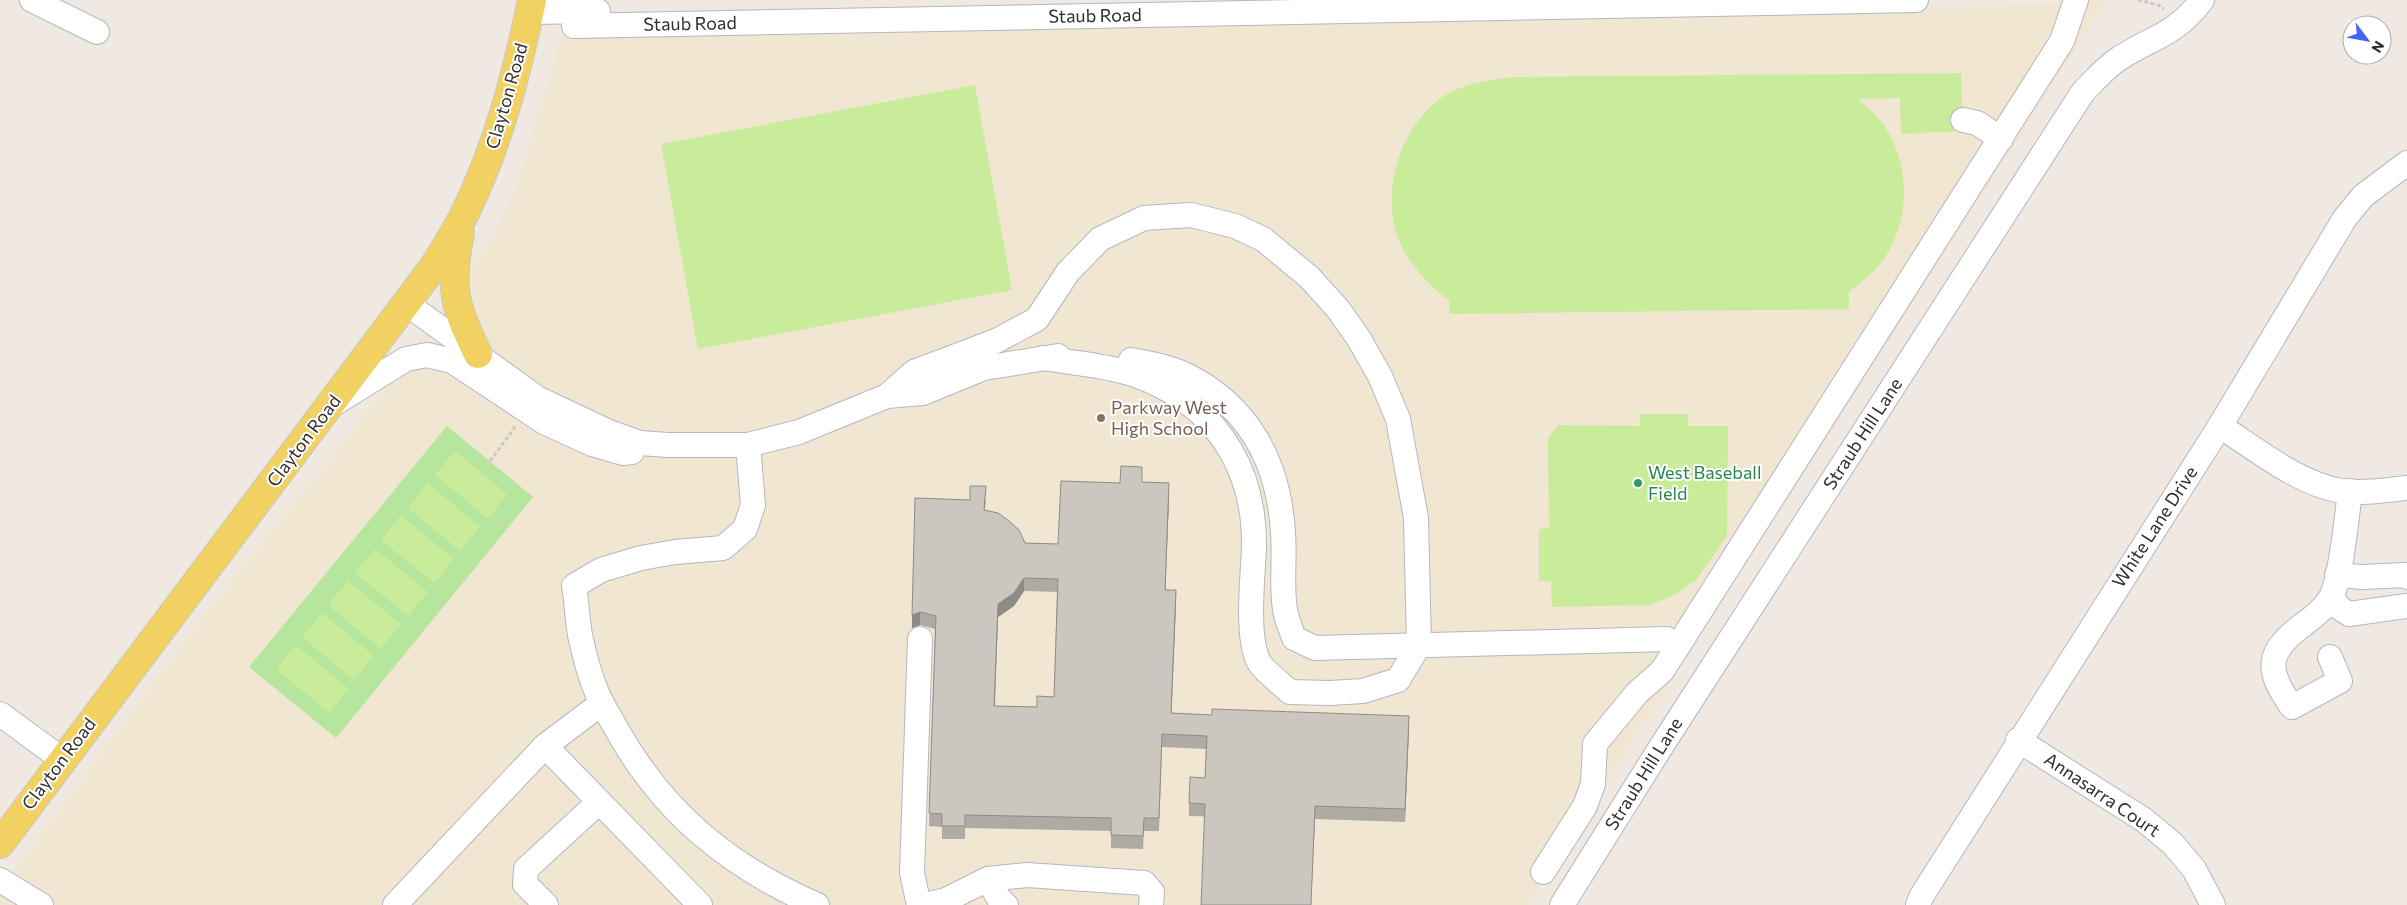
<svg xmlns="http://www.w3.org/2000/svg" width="2407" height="905" font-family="Commissioner,sans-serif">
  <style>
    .education { fill: #f0e6d1 }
    .green { fill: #b6e59e }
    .pitch { fill: #c9ec9a }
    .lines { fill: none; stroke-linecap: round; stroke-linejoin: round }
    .minor-casing { stroke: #b4b7c1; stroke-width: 26 }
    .major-casing { stroke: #c9c9c9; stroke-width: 30 }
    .path { stroke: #c9c9c9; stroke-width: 3; stroke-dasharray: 4 2.5; stroke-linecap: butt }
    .minor { stroke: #fff; stroke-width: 24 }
    .major { stroke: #f2d163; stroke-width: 28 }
    .wall { fill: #afaba4; fill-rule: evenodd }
    .shaded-wall { fill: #8e8b86 }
    .building { fill: #cbc7bf; stroke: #8e8b86; fill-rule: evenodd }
    .education-dot { fill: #8d6e63; stroke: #fff; stroke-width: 2 }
    .leisure-dot { fill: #2e9e5b; stroke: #fff; stroke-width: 2 }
    .labels { text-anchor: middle; stroke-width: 4; stroke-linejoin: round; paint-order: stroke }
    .street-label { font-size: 18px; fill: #2e2e2e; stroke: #fff }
    .education-label { font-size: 18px; fill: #785e54; stroke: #fff; text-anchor: start }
    .leisure-label { font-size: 18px; fill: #27864d; stroke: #fff; text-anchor: start }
  </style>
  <rect width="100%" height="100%" fill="#efe9e1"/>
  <polygon class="education" points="2059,0 2105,0 2105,3 1528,905 0,905 0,889 212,604 332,457 392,379 494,234 515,190 531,139 538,108 551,78 557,49 564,31 1779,13 2059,4"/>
  <polygon class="green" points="447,426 533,497 336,738 249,667"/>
  <g class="pitch">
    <path d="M1961,73L1963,131L1901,134L1900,98L1858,99C1865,106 1873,112 1880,120C1914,163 1912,233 1873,272C1866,279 1857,285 1849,292V309L1450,314L1449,300C1429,287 1405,259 1397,236C1381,186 1402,122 1447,94C1465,83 1492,80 1513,77Z"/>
    <polygon points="975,85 1012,290 698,349 661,144"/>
    <polygon points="1640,414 1688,414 1688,426 1728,426 1727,536 1696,580 1675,595 1648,605 1552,607 1551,581 1539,581 1539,529 1549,528 1548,438 1559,425 1640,426"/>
    <polygon points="455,451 507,494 488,519 435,475"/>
    <polygon points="428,483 480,527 460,551 408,508"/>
    <polygon points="401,515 454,559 434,583 381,540"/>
    <polygon points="375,549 428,592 408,616 355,573"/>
    <polygon points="348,581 401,624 381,649 328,605"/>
    <polygon points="322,613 374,656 354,680 302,637"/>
    <polygon points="296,645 349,689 329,713 276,669"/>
  </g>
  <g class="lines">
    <g class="minor-casing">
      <g id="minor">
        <polyline points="32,0 97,32"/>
        <polyline points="530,12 598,11"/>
        <polyline points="574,26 1916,0"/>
        <polyline points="1963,120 1977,123 2001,139"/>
        <polyline points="407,304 537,398 609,432 640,443 668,445 748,445 799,432 887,396 923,393 984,368 1058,356"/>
        <path d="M1131,360C1149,363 1170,367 1186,375C1250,407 1279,464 1283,533C1285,558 1281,585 1285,609C1286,619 1291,629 1294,638L1315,648L1667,639L1678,646"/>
        <path d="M887,396L914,372L996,341L1037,319L1068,272L1100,239L1144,218L1191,215L1235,226L1263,239L1309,277L1338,309L1359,339L1380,376L1398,419L1416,518L1419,645L1398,680L1363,691L1330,693L1290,692C1283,685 1261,669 1258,660C1246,634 1253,576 1254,547C1255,475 1223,416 1157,384C1122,366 1080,364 1043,358"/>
        <polyline points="332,405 406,359 427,355 452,361 544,422 592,444 623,453 632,452"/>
        <path d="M2220,426C2256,449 2300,485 2342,491C2364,494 2385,490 2407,488"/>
        <path d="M748,445L753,505L745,529L723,548L675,552L641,558L601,570L574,586C577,602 577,619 580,635C584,654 590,676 597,693C602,706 611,718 617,730C664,814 730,867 817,905"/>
        <polyline points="2337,575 2363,577 2404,575 2407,577"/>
        <polyline points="2332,597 2338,607 2349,614 2407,606"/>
        <path d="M2330,657L2340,681L2292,707C2265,669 2266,652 2304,624C2314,617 2325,608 2331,597C2341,579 2347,515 2350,491"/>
        <polyline points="0,714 63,760"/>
        <polyline points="2018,740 2144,820 2173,844 2194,869 2213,905"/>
        <polyline points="545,746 700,905"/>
        <polyline points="1543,872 1585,806 1593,784 1595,744 1637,693 1662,671 1678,646 2062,41 2076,0"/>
        <polyline points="988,879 999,899 1006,905"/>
        <polyline points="0,880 41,905"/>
        <polyline points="395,905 545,746 602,703"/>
        <polyline points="546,905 525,884 526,869 599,802"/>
        <polyline points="919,905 912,873 920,639"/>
        <polyline points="926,905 946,900 988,879 1027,875 1144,883 1152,892 1151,905"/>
        <path d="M1562,905L1659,750L2083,92C2094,81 2104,69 2117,60C2151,37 2174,37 2202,0"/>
        <polyline points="1918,905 1921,897 2220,426 2345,218 2363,196 2407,163"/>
      </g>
    </g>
    <g class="major-casing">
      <g id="major">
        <path d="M460,233C449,288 454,305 478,354"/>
        <path d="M0,844L434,266C445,249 456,231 465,213C498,146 517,73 532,0"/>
      </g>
    </g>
    <g class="path">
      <polyline points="2138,0 2158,5 2164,9"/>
      <polyline points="490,461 515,427"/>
    </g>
    <use href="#minor" class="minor"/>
    <use href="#major" class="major"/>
  </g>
  <path class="wall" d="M1142,482L1169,496L1165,590L1176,603L1171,713L1409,729L1405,822L1315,819L1189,816V803L1205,778L1206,749L1162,747L1159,831H1144L1143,849L1111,848V831L965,828V839H942V827L929,826L935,629L920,625L912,628L970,500L986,499L985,510L1025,543L1058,544L1120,483ZM1024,591L1057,592L1054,697L1037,707L995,706L998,617L1014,606Z"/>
  <g class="shaded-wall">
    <polygon points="1169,483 1169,496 1165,603 1165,590"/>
    <polygon points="1024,578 1024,591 1014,606 998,617 994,719 998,604"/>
    <polygon points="1176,590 1176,603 1171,726 1171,713"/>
    <polygon points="920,612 920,625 912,628 912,615"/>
    <polygon points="1409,716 1409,729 1405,822 1405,809"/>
    <polygon points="1315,806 1315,819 1311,905"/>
  </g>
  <path class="building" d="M1121,466L1142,467V482L1169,483L1165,590H1176L1171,713L1212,715V709L1409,716L1405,809L1315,806L1311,905H1201L1205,804L1189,803L1190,777L1205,778L1207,736L1162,734L1159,818H1144L1143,836L1111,835V818L965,815V826H942V814L929,813L936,616L920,612L912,615L915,498L970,500V486H986L984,510L998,513L1009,521L1019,530L1025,543L1058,544L1061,481L1120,483ZM1024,578L1058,579L1054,697L1037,696V707L994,706L998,604L1014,593Z"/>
  <circle class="education-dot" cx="1101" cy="418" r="5"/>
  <circle class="leisure-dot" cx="1638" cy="483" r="5"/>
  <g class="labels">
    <g class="street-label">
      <text transform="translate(1095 16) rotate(-1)" y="6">Staub Road</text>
      <text transform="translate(690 24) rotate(-1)" y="6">Staub Road</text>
      <text transform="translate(507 96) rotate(-74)" y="6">Clayton Road</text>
      <text transform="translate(1863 434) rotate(-57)" y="6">Straub Hill Lane</text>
      <text transform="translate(304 441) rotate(-53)" y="6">Clayton Road</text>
      <text transform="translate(2155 527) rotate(-57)" y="6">White Lane Drive</text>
      <text transform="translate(59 764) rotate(-53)" y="6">Clayton Road</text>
      <text transform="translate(1644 774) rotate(-58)" y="6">Straub Hill Lane</text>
      <text transform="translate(2102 795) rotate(34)" y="6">Annasarra Court</text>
    </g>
    <g class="education-label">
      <text x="1111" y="414">Parkway West<tspan x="1111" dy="21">High School</tspan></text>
    </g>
    <g class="leisure-label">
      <text x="1648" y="479">West Baseball<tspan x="1648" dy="21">Field</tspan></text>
    </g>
  </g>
  <g transform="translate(2367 40) rotate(122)"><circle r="24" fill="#ffffff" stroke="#ababab"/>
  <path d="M0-4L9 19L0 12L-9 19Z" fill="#4264fb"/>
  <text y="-8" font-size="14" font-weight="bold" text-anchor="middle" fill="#2e2e2e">N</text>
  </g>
</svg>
